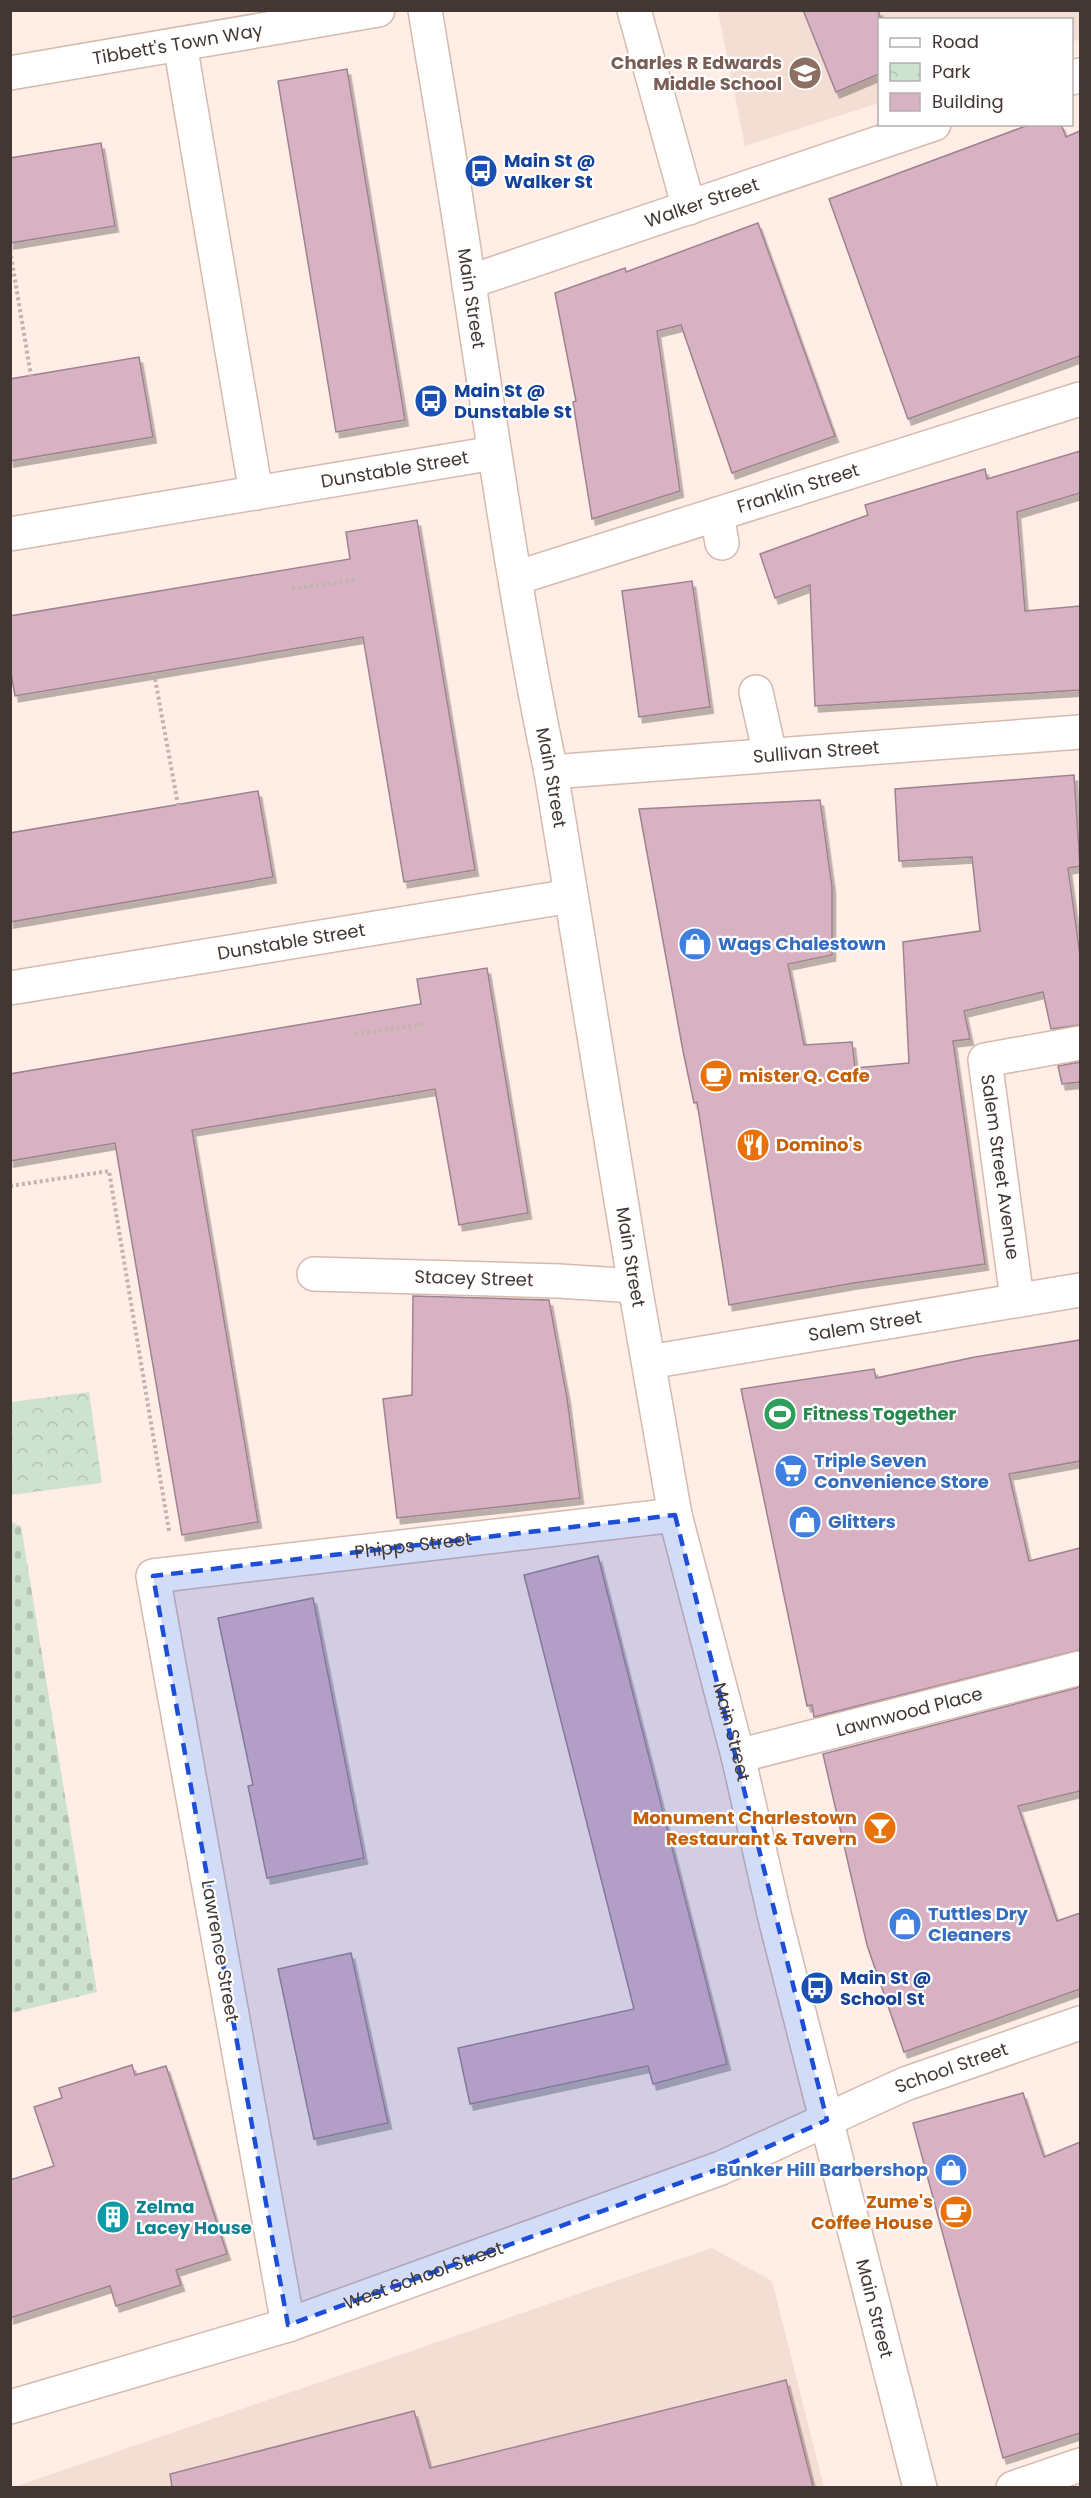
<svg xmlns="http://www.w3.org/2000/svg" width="1091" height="2498" font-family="Poppins,sans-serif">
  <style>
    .built { fill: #f4ded4 }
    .cemetery { fill: url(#cemetery-stones) }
    .park { fill: url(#park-crowns) }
    .building { fill: #d8b2c3; stroke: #9d838f; stroke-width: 1.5; filter: url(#shadow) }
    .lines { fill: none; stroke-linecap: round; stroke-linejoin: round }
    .minor-casing { stroke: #d5baae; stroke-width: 36 }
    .major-casing { stroke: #d5baae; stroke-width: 36 }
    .path { stroke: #c3b3ad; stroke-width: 4; stroke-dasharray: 3 3; stroke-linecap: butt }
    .minor { stroke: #fff; stroke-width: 33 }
    .major { stroke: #fff; stroke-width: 33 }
    .marked { fill: #1d4ed8; fill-opacity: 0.2; stroke: #1d4ed8; stroke-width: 4.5; stroke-dasharray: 12 8; stroke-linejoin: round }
    .labels { text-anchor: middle; stroke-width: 4.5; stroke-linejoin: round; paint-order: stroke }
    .street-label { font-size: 18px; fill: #423732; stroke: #fff }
    .education-label { font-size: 18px; font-weight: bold; fill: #785e54; stroke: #fff; text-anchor: end }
    .transit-label { font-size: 18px; font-weight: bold; fill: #164399; stroke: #fff; text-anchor: start }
    .shop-label { font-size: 18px; font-weight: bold; fill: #366cbe; stroke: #fff; text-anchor: start }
    .food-label { font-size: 18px; font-weight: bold; fill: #c56008; stroke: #fff; text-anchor: start }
    .leisure-label { font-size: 18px; font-weight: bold; fill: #27864d; stroke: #fff; text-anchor: start }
    .culture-label { font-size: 18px; font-weight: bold; fill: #0d838f; stroke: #fff; text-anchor: start }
  </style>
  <defs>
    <pattern id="cemetery-stones" width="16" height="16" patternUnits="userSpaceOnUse" patternTransform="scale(1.5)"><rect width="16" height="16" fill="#cee2d0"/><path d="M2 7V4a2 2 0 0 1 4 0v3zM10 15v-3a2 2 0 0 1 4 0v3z" fill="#b2c2b3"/></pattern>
    <pattern id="park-crowns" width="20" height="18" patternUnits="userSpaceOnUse" patternTransform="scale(1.5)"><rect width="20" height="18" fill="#cee2d0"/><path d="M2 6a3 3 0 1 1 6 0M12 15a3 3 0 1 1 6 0" fill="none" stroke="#b2c2b3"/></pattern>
    <filter id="shadow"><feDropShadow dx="3.5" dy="6" stdDeviation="0" flood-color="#0004"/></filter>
  </defs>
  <rect width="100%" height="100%" fill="#ffede6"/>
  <g class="built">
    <polygon points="718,11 1080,11 1080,39 1072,42 1072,20 880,20 879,103 745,146"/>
    <polygon points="712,2248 772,2281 824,2487 11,2488"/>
  </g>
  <polygon class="cemetery" points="11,1522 21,1526 97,1992 11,2013"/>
  <polygon class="park" points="89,1392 102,1483 11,1495 11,1402"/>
  <g class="building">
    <polygon points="803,10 879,10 879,74 836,92"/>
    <polygon points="347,69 405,420 336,432 278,81"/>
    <polygon points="1031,124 1061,124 1066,137 1080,131 1080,356 908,419 829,199"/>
    <polygon points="101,143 115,226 10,243 10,158"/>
    <polygon points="758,223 835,436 732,473 681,325 657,331 680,491 592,519 573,402 576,401 555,293 625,268 626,272"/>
    <polygon points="139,357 153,437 10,461 10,379"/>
    <polygon points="1080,451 1080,493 1017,512 1025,611 1080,606 1080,690 815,706 810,585 775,598 760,554 868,515 865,505 985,469 987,479"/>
    <polygon points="417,520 475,870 404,882 363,637 15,696 10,668 10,616 350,559 346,532"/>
    <polygon points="692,581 710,707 639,717 622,591"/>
    <polygon points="1074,775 1080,866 1068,868 1080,955 1080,1025 1051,1029 1043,992 964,1011 970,1039 953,1041 985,1264 854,1283 729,1305 697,1102 694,1103 683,1051 639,809 820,800 832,887 832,955 788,964 804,1045 852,1042 855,1068 909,1063 903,942 980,931 972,857 899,861 895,789"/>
    <polygon points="258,791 273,877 10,922 10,833"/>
    <polygon points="487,968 528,1213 459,1225 435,1089 192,1130 258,1522 182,1535 115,1143 10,1161 10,1074 421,1004 417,979"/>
    <polygon points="1080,1062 1080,1082 1062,1084 1058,1066"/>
    <polygon points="413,1296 549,1300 567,1398 580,1498 397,1518 383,1399 412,1395"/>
    <polygon points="1080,1340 1080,1461 1009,1474 1029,1561 1080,1548 1080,1650 814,1717 812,1705 807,1706 741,1389 874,1369 876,1378 975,1357"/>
    <polygon points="598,1556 727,2064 653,2084 648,2066 470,2104 458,2048 634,2009 524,1575"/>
    <polygon points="313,1598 364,1858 267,1878 248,1786 253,1785 218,1618"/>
    <polygon points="1080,1687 1080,1791 1018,1806 1057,1921 1080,1913 1080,1989 904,2052 867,1945 823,1754"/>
    <polygon points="351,1953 388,2123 314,2139 278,1969"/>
    <polygon points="132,2065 135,2075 166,2066 227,2254 176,2270 181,2285 116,2306 110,2286 10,2318 10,2180 54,2166 34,2107 62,2098 59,2088"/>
    <polygon points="1023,2093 1044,2157 1080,2142 1080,2433 1003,2458 913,2123"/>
    <polygon points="786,2380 813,2487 172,2487 170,2474 414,2411 430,2468"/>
  </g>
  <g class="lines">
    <g class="minor-casing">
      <g id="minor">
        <polyline points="634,10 689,208"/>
        <polyline points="180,44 256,493"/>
        <path id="s1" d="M10,73L378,10"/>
        <polyline points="1072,78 1080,75"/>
        <path id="s2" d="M469,282L934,124"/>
        <polyline points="717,514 722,543"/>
        <path id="s3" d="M10,534L494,453"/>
        <path id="s4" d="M516,578L1080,399"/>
        <polyline points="756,692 770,755"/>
        <path id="s5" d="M551,772L1080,732"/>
        <path id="s6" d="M10,988L571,896"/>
        <path id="s7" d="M314,1274L559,1281L635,1286"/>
        <polyline points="1017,1299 985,1060 1080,1043"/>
        <path id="s8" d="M649,1362L1080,1290"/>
        <path id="s9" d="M738,1756L1080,1668"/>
        <path id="s10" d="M288,2325L153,1576L675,1515"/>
        <path id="s11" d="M10,2407L288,2325L721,2168L905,2084L1080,2023"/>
        <polyline points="1013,2488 1080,2465"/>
      </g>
    </g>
    <g class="major-casing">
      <g id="major">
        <path id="s12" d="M425,10C440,102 456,193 469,284C494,447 517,610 551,772L635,1286L675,1515L738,1756L775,1918L920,2488"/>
      </g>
    </g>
    <g class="path">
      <polyline points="10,250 31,376"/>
      <polyline points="292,589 354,580"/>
      <polyline points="154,673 178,805"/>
      <polyline points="355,1034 424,1024"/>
      <polyline points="10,1186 109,1171 169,1531"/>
    </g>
    <use href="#minor" class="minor"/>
    <use href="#major" class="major"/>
  </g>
  <path class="marked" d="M675,1515L827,2120L721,2168L288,2325L153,1576Z"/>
  <defs>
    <g id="school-disc" transform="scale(1.725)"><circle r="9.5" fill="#8d6e63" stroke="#fff"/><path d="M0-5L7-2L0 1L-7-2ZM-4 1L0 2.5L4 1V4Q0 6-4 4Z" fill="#fff"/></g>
    <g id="bus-disc" transform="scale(1.725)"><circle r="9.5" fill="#1a4fb4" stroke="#fff"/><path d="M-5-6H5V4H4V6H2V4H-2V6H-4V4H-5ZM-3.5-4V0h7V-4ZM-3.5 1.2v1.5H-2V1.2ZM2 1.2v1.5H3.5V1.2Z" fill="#fff"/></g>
    <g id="shop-disc" transform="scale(1.725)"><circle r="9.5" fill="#3f7fe0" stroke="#fff"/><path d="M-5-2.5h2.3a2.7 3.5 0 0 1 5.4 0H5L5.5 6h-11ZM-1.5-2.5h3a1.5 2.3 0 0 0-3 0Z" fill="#fff"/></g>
    <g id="cafe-disc" transform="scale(1.725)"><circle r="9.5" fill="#e8710a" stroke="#fff"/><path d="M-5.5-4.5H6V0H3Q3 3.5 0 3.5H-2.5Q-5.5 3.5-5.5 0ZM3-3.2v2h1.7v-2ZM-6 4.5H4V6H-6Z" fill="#fff"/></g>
    <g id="restaurant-disc" transform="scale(1.725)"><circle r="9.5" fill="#e8710a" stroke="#fff"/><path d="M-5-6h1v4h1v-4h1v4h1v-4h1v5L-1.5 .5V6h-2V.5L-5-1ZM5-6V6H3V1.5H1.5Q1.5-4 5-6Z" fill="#fff"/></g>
    <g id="stadium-disc" transform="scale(1.725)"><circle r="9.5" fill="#2e9e5b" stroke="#fff"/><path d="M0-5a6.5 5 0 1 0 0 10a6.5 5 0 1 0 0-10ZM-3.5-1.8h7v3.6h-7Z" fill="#fff"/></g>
    <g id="supermarket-disc" transform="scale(1.725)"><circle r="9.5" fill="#3f7fe0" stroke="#fff"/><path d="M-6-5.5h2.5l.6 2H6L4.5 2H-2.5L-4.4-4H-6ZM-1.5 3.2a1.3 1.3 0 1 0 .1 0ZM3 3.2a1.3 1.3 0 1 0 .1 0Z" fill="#fff"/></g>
    <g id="bar-disc" transform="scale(1.725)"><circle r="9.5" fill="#e8710a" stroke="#fff"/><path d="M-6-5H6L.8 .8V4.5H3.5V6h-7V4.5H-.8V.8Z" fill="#fff"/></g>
    <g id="building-disc" transform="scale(1.725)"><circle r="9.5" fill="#0f9aa8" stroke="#fff"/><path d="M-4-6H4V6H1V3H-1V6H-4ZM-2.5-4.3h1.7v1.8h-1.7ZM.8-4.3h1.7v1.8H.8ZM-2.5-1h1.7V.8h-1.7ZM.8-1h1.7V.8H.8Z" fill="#fff"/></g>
  </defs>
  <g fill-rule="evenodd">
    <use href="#school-disc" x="805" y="73"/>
    <use href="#bus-disc" x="481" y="171"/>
    <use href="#bus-disc" x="431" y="401"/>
    <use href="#shop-disc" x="695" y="944"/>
    <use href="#cafe-disc" x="716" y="1076"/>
    <use href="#restaurant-disc" x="753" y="1145"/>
    <use href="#stadium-disc" x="780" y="1414"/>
    <use href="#supermarket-disc" x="791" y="1471"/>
    <use href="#shop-disc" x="805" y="1522"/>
    <use href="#bar-disc" x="880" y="1828"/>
    <use href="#shop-disc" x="905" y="1924"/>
    <use href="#bus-disc" x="817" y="1988"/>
    <use href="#shop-disc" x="951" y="2170"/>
    <use href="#cafe-disc" x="956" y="2212"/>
    <use href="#building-disc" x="113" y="2217"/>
  </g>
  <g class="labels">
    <g class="street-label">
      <text dy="6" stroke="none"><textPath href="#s1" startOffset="170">Tibbett's Town Way</textPath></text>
      <text dy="6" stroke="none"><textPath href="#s2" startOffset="246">Walker Street</textPath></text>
      <text dy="6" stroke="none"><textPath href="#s12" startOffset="292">Main Street</textPath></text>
      <text dy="6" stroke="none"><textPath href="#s3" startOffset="390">Dunstable Street</textPath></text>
      <text dy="6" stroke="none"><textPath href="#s4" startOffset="296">Franklin Street</textPath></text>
      <text dy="6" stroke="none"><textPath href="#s5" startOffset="266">Sullivan Street</textPath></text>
      <text dy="6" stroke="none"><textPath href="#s12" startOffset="778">Main Street</textPath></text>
      <text dy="6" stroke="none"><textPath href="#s6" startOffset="285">Dunstable Street</textPath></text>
      <text transform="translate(1000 1167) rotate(82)" y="6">Salem Street Avenue</text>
      <text dy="6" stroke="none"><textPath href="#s12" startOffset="1264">Main Street</textPath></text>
      <text dy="6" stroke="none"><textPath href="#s7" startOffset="160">Stacey Street</textPath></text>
      <text dy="6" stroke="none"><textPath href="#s8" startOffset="219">Salem Street</textPath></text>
      <text dy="6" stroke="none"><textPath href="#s10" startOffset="1023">Phipps Street</textPath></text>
      <text dy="6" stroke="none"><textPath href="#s9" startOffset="177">Lawnwood Place</textPath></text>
      <text dy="6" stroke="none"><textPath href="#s12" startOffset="1750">Main Street</textPath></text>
      <text transform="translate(220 1951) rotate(80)" y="6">Lawrence Street</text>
      <text dy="6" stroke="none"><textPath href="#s11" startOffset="1002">School Street</textPath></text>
      <text dy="6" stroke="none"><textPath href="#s11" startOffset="434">West School Street</textPath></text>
      <text dy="6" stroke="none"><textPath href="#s12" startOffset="2344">Main Street</textPath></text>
    </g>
    <g class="education-label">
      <text x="782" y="69">Charles R Edwards<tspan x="782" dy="21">Middle School</tspan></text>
    </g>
    <g class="transit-label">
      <text x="504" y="167">Main St @<tspan x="504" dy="21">Walker St</tspan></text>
      <text x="454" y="397">Main St @<tspan x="454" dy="21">Dunstable St</tspan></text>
      <text x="840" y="1984">Main St @<tspan x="840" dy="21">School St</tspan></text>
    </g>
    <g class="shop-label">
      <text x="718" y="950">Wags Chalestown</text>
      <text x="814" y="1467">Triple Seven<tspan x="814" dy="21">Convenience Store</tspan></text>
      <text x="828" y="1528">Glitters</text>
      <text x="928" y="1920">Tuttles Dry<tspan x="928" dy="21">Cleaners</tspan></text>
      <text x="928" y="2176" text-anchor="end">Bunker Hill Barbershop</text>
    </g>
    <g class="food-label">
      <text x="739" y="1082">mister Q. Cafe</text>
      <text x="776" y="1151">Domino's</text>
      <text x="857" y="1824" text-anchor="end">Monument Charlestown<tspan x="857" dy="21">Restaurant &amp; Tavern</tspan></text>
      <text x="933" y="2208" text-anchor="end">Zume's<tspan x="933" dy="21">Coffee House</tspan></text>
    </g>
    <g class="leisure-label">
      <text x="803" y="1420">Fitness Together</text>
    </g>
    <g class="culture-label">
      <text x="136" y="2213">Zelma<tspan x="136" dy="21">Lacey House</tspan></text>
    </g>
  </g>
  <rect width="1091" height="2498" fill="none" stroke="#423732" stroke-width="24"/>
  <rect x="878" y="18" width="195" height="108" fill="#ffffff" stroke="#b3afad" stroke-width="1.5"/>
  <rect x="890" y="38" width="30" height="9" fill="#ffffff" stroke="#b3afad" stroke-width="1.5"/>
  <text x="932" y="48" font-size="18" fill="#423732">Road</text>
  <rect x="890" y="63" width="30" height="18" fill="url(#park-crowns)" stroke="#b3afad" stroke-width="1.5"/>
  <text x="932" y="78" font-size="18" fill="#423732">Park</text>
  <rect x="890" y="93" width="30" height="18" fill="#d8b2c3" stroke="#b3afad" stroke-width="1.5"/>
  <text x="932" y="108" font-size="18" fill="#423732">Building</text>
</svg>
